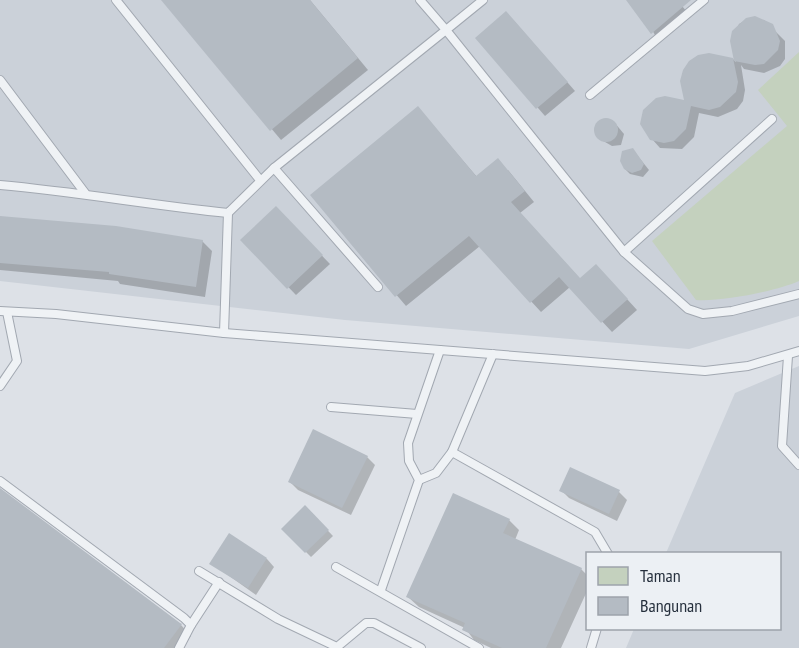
<svg xmlns="http://www.w3.org/2000/svg" width="799" height="648" font-family="'PT Sans Narrow',sans-serif">
  <style>
    .built { fill: #cbd1d9 }
    .green { fill: #c4d1be }
    .shadow { fill: #0003 }
    .building { fill: #b4bbc3 }
    .lines { fill: none; stroke-linecap: round; stroke-linejoin: round }
    .lane-casing { stroke: #a2a8b1; stroke-width: 10 }
    .lane { stroke: #eff2f5; stroke-width: 8 }
  </style>
  <rect width="100%" height="100%" fill="#dde1e7"/>
  <g class="built">
    <polygon points="0,0 799,0 799,316 689,349 345,320 0,281"/>
    <polygon points="799,366 799,648 626,648 634,629 780,628 780,554 666,553 735,393"/>
  </g>
  <path class="green" d="M799,52V281C777,291 720,302 696,300L652,241L787,126L758,90Z"/>
  <g class="shadow">
    <polygon points="163,0 310,0 368,70 281,140"/>
    <polygon points="636,0 677,0 687,12 656,37"/>
    <polygon points="746,20 764,20 785,41 785,59 780,66 764,73 744,69 741,65 745,90 743,101 737,109 718,117 699,113 694,137 682,149 660,148 652,139 686,102 733,59 736,62 732,41 739,24"/>
    <polygon points="514,21 575,91 545,116 477,38"/>
    <polygon points="418,108 477,177 508,170 534,202 520,213 581,280 606,276 637,310 612,332 570,287 541,312 480,246 406,306 312,196"/>
    <polygon points="606,119 614,122 624,134 621,145 612,146 598,138 596,126"/>
    <polygon points="633,150 649,170 643,177 630,174 625,169"/>
    <polygon points="276,208 330,264 296,295 243,240"/>
    <polygon points="0,219 202,241 212,251 205,297 120,284 118,281 0,270"/>
    <polygon points="367,457 375,465 351,515 298,490 290,482"/>
    <polygon points="0,490 181,625 191,636 182,648 0,648"/>
    <polygon points="561,490 619,492 627,500 617,521 569,498"/>
    <polygon points="305,507 333,536 311,557 283,529"/>
    <polygon points="509,520 519,530 515,540 581,569 588,576 588,589 561,648 491,648 474,640 465,628 419,607 408,597"/>
    <polygon points="267,559 274,567 256,595 211,563"/>
  </g>
  <g class="building">
    <polygon points="161,0 310,0 358,58 270,131"/>
    <polygon points="626,0 691,0 651,34"/>
    <polygon points="506,11 568,82 536,109 475,38"/>
    <polygon points="755,16 773,24 780,41 778,50 764,64 755,65 734,61 730,41 732,31 746,18"/>
    <polygon points="709,53 733,58 738,82 736,92 720,107 709,110 691,106 686,129 674,141 664,143 650,140 640,124 643,110 656,98 665,96 684,100 680,81 683,70 689,61 698,55"/>
    <polygon points="418,106 476,176 498,158 525,191 511,202 580,278 596,264 628,299 601,323 559,277 530,303 469,236 395,297 310,195"/>
    <circle cx="606" cy="130" r="12"/>
    <polygon points="633,148 644,164 641,170 632,173 624,169 620,161 622,151"/>
    <polygon points="276,206 323,255 287,289 240,240"/>
    <polygon points="0,216 116,226 203,240 196,287 109,274 109,272 0,263"/>
    <polygon points="313,429 368,456 342,508 288,482"/>
    <polygon points="570,467 620,490 609,514 559,491"/>
    <polygon points="0,488 180,623 182,624 164,648 0,648"/>
    <polygon points="453,493 510,519 503,533 582,568 546,648 502,648 462,630 465,623 406,597"/>
    <polygon points="305,505 329,530 305,553 281,529"/>
    <polygon points="229,533 267,558 248,588 209,564"/>
  </g>
  <g class="lines">
    <g class="lane-casing">
      <g id="lane">
        <polyline points="116,0 260,180"/>
        <polyline points="483,0 446,30 624,252 688,309 703,314 732,311 799,294"/>
        <polyline points="0,80 85,193"/>
        <polyline points="590,95 704,0"/>
        <polyline points="274,168 378,287"/>
        <path d="M0,185C77,192 151,205 228,213L274,168L446,30L420,0"/>
        <polyline points="624,252 772,119"/>
        <polyline points="0,311 56,314 224,333 705,371 748,366 799,351"/>
        <polyline points="224,333 228,213"/>
        <polyline points="788,356 782,446 799,465"/>
        <polyline points="0,386 17,361 7,312"/>
        <polyline points="331,407 417,414"/>
        <polyline points="452,452 595,532 608,554"/>
        <polyline points="419,480 436,473 452,452 493,354"/>
        <polyline points="0,481 184,618 191,625 179,648"/>
        <polyline points="336,567 479,648"/>
        <polyline points="199,571 278,619 337,647 366,623 374,623 421,648"/>
        <polyline points="381,590 419,480 409,461 408,443 440,350"/>
        <polyline points="191,625 219,582"/>
        <polyline points="591,648 597,628"/>
      </g>
    </g>
    <use href="#lane" class="lane"/>
  </g>
  <rect x="586" y="552" width="195" height="78" fill="#ecf0f4" stroke="#9da3ab" stroke-width="1.5"/>
  <rect x="598" y="567" width="30" height="18" fill="#c4d1be" stroke="#9da3ab" stroke-width="1.5"/>
  <text x="640" y="582" font-size="18" fill="#26303d">Taman</text>
  <rect x="598" y="597" width="30" height="18" fill="#b4bbc3" stroke="#9da3ab" stroke-width="1.5"/>
  <text x="640" y="612" font-size="18" fill="#26303d">Bangunan</text>
</svg>
